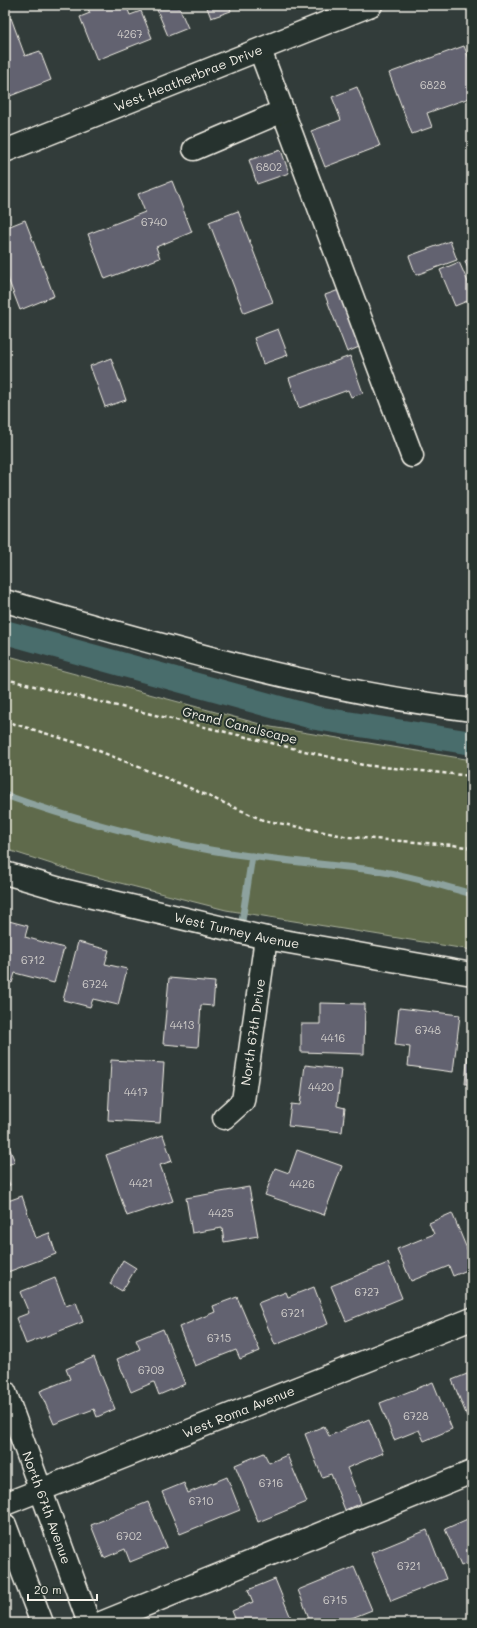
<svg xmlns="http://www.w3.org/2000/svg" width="477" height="1628" font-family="Mali,sans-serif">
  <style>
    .green { fill: #5e6b4c; stroke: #a9ae9a }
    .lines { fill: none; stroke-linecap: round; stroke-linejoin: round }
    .stream { stroke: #8da29e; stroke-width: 7 }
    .canal { stroke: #486d6c; stroke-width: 24 }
    .building { fill: #62626f; stroke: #f4f1e8 }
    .minor-casing { stroke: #f4f1e8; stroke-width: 25 }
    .major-casing { stroke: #f4f1e8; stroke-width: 25 }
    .path { stroke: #f4f1e8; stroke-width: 2.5; stroke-dasharray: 4 3; stroke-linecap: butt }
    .minor { stroke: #26332d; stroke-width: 22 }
    .major { stroke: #26332d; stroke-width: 22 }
    .labels { text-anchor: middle; stroke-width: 4; stroke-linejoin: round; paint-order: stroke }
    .number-label { font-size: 11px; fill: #d0cdca }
    .street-label { font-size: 13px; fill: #f4f1e8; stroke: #26332d }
  </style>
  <rect width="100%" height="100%" fill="#323c3a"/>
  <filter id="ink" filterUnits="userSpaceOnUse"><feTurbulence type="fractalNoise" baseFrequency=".025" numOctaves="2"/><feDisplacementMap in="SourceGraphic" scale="8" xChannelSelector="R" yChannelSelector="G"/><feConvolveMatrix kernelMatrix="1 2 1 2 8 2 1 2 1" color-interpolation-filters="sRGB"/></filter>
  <g filter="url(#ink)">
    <polygon class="green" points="5,655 271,727 472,760 472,950 226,910 73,871 5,849"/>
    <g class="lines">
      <g class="stream">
        <path d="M5,795C71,819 140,837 210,850C261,859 314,863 366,869C402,874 437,884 472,894"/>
        <polyline points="242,921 252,856"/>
      </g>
      <polyline class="canal" points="5,632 316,718 472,743"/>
    </g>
    <g class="building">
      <polygon points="86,5 126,5 130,15 141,11 152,38 97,60 80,17 90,13"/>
      <polygon points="155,5 178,5 188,28 168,36"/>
      <polygon points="206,5 229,5 231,11 211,18"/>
      <polygon points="11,18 25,56 40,51 51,80 5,98 5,21"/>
      <polygon points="464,46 472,66 472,97 427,113 432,127 412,134 389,73"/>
      <polygon points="357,87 380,146 325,167 311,131 341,120 332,97"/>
      <polygon points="281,150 289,173 257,184 249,160"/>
      <polygon points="172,181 192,232 156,247 160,258 105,279 88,234 145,212 138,194"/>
      <polygon points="238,211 273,302 244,313 209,222"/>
      <polygon points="25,220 54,296 20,310 5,271 5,228"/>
      <polygon points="450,241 457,260 416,275 409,256"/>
      <polygon points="472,258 472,277 471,277 465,261"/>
      <polygon points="459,262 472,291 472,299 455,306 440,270"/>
      <polygon points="342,289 364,345 347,352 325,295"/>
      <polygon points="278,329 288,355 263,364 254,338"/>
      <polygon points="350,356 363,393 351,397 348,390 299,408 289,378"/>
      <polygon points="111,358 126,400 105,407 90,366"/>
      <polygon points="5,920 28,926 25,937 64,948 54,983 15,973 12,983 5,981"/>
      <polygon points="78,942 109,950 105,964 127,969 118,1005 93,999 90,1007 63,1000"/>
      <polygon points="169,978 215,982 213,1006 201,1005 198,1047 163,1044"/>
      <polygon points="320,1003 365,1004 364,1054 301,1052 301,1024 320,1024"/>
      <polygon points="399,1008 460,1015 453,1072 408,1066 410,1047 395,1045"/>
      <polygon points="471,1019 472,1019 472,1084 465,1084"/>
      <polygon points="111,1060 164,1063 160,1123 108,1120"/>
      <polygon points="305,1065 341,1069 337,1106 345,1108 342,1132 288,1126 291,1104 300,1105"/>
      <polygon points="163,1135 172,1161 160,1165 173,1201 127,1216 106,1155"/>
      <polygon points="5,1137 15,1162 5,1166"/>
      <polygon points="297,1150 342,1166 324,1215 265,1195 275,1168 289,1173"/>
      <polygon points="5,1173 10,1185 5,1187"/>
      <polygon points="249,1187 258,1236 224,1242 222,1228 192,1233 186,1198"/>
      <polygon points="22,1196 36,1238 49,1233 56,1254 5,1273 5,1202"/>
      <polygon points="452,1213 472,1261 472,1268 453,1276 449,1266 411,1281 397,1249 434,1234 429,1223"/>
      <polygon points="123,1260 136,1268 122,1291 110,1284"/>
      <polygon points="388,1263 402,1298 346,1321 331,1286"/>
      <polygon points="55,1278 66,1306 76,1302 83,1322 26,1344 16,1318 29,1313 20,1292"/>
      <polygon points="314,1287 328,1324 275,1345 258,1303 286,1292 288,1297"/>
      <polygon points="237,1297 260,1351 240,1359 236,1350 195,1366 179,1327 215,1312 213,1306"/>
      <polygon points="163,1329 185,1384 159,1395 154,1382 131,1392 117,1359 140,1349 136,1340"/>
      <polygon points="94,1357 115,1409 97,1417 94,1409 54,1424 40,1391 70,1379 66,1369"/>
      <polygon points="472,1372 472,1428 452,1380"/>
      <polygon points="433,1382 452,1429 424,1441 419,1430 394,1440 380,1403"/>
      <polygon points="369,1419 383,1453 347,1468 361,1503 345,1510 331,1474 322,1477 305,1434 324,1426 329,1436"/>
      <polygon points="264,1453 269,1463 287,1455 307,1502 258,1522 235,1465"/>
      <polygon points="227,1477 240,1510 180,1534 162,1492 184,1483 188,1493"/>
      <polygon points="148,1502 167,1547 130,1562 125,1549 104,1558 91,1525"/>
      <polygon points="472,1517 472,1561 461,1566 445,1529"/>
      <polygon points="427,1530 446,1579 391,1601 371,1553"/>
      <polygon points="354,1567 372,1610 339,1623 311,1623 298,1590"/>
      <polygon points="275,1579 293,1623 237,1623 232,1611 253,1602 248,1590"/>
    </g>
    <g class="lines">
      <g class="minor-casing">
        <g id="minor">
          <polyline points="260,50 412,456"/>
          <polyline points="194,149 283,111"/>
          <path id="s1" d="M5,151L371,5"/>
          <path d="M5,601C159,645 313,690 472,710"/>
          <path id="s2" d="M5,873L67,891L266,938L472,974"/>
          <path id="s3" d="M224,1118L243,1101L266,938"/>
          <path id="s4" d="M5,1392L89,1623"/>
          <path id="s5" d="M5,1504L472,1319"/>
          <polyline points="101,1623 472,1472"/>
        </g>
      </g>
      <g class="major-casing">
        <polyline id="major" points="5,1525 42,1623"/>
      </g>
      <g class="path">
        <polyline points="5,679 363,765 472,776"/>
        <polyline points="5,721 84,745 176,782 263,820 349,837 453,845 472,848"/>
      </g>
      <use href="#minor" class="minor"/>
      <use href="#major" class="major"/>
    </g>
  </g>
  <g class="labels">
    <g class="number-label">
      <text x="130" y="38">4267</text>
      <text x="433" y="89">6828</text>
      <text x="269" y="171">6802</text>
      <text x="154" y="226">6740</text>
      <text x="33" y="964">6712</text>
      <text x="95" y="988">6724</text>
      <text x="182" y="1029">4413</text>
      <text x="428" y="1034">6748</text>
      <text x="333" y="1042">4416</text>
      <text x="321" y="1091">4420</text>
      <text x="136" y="1096">4417</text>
      <text x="141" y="1187">4421</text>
      <text x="302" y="1188">4426</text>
      <text x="221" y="1217">4425</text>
      <text x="367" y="1296">6727</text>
      <text x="293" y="1317">6721</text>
      <text x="219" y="1342">6715</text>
      <text x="151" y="1374">6709</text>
      <text x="416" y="1420">6728</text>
      <text x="271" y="1487">6716</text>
      <text x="201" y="1505">6710</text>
      <text x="129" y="1540">6702</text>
      <text x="409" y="1570">6721</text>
      <text x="335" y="1604">6715</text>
    </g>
    <g class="street-label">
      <text dy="5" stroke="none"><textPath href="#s1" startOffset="197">West Heatherbrae Drive</textPath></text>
      <text transform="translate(240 725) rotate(14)" y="5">Grand Canalscape</text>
      <text dy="5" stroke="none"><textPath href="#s2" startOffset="239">West Turney Avenue</textPath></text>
      <text dy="5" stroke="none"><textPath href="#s3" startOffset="95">North 67th Drive</textPath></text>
      <text dy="5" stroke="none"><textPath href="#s5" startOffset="251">West Roma Avenue</textPath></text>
      <text dy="5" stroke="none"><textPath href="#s4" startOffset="123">North 67th Avenue</textPath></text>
    </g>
  </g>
  <rect width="477" height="1628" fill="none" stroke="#26332d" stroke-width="20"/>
  <rect x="10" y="10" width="457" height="1608" fill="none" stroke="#f4f1e8" stroke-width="1.5" filter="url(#ink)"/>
  <path d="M28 1594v6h69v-6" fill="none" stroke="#f4f1e8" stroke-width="2"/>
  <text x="34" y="1594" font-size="12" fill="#f4f1e8" stroke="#26332d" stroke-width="3" paint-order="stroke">20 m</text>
</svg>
